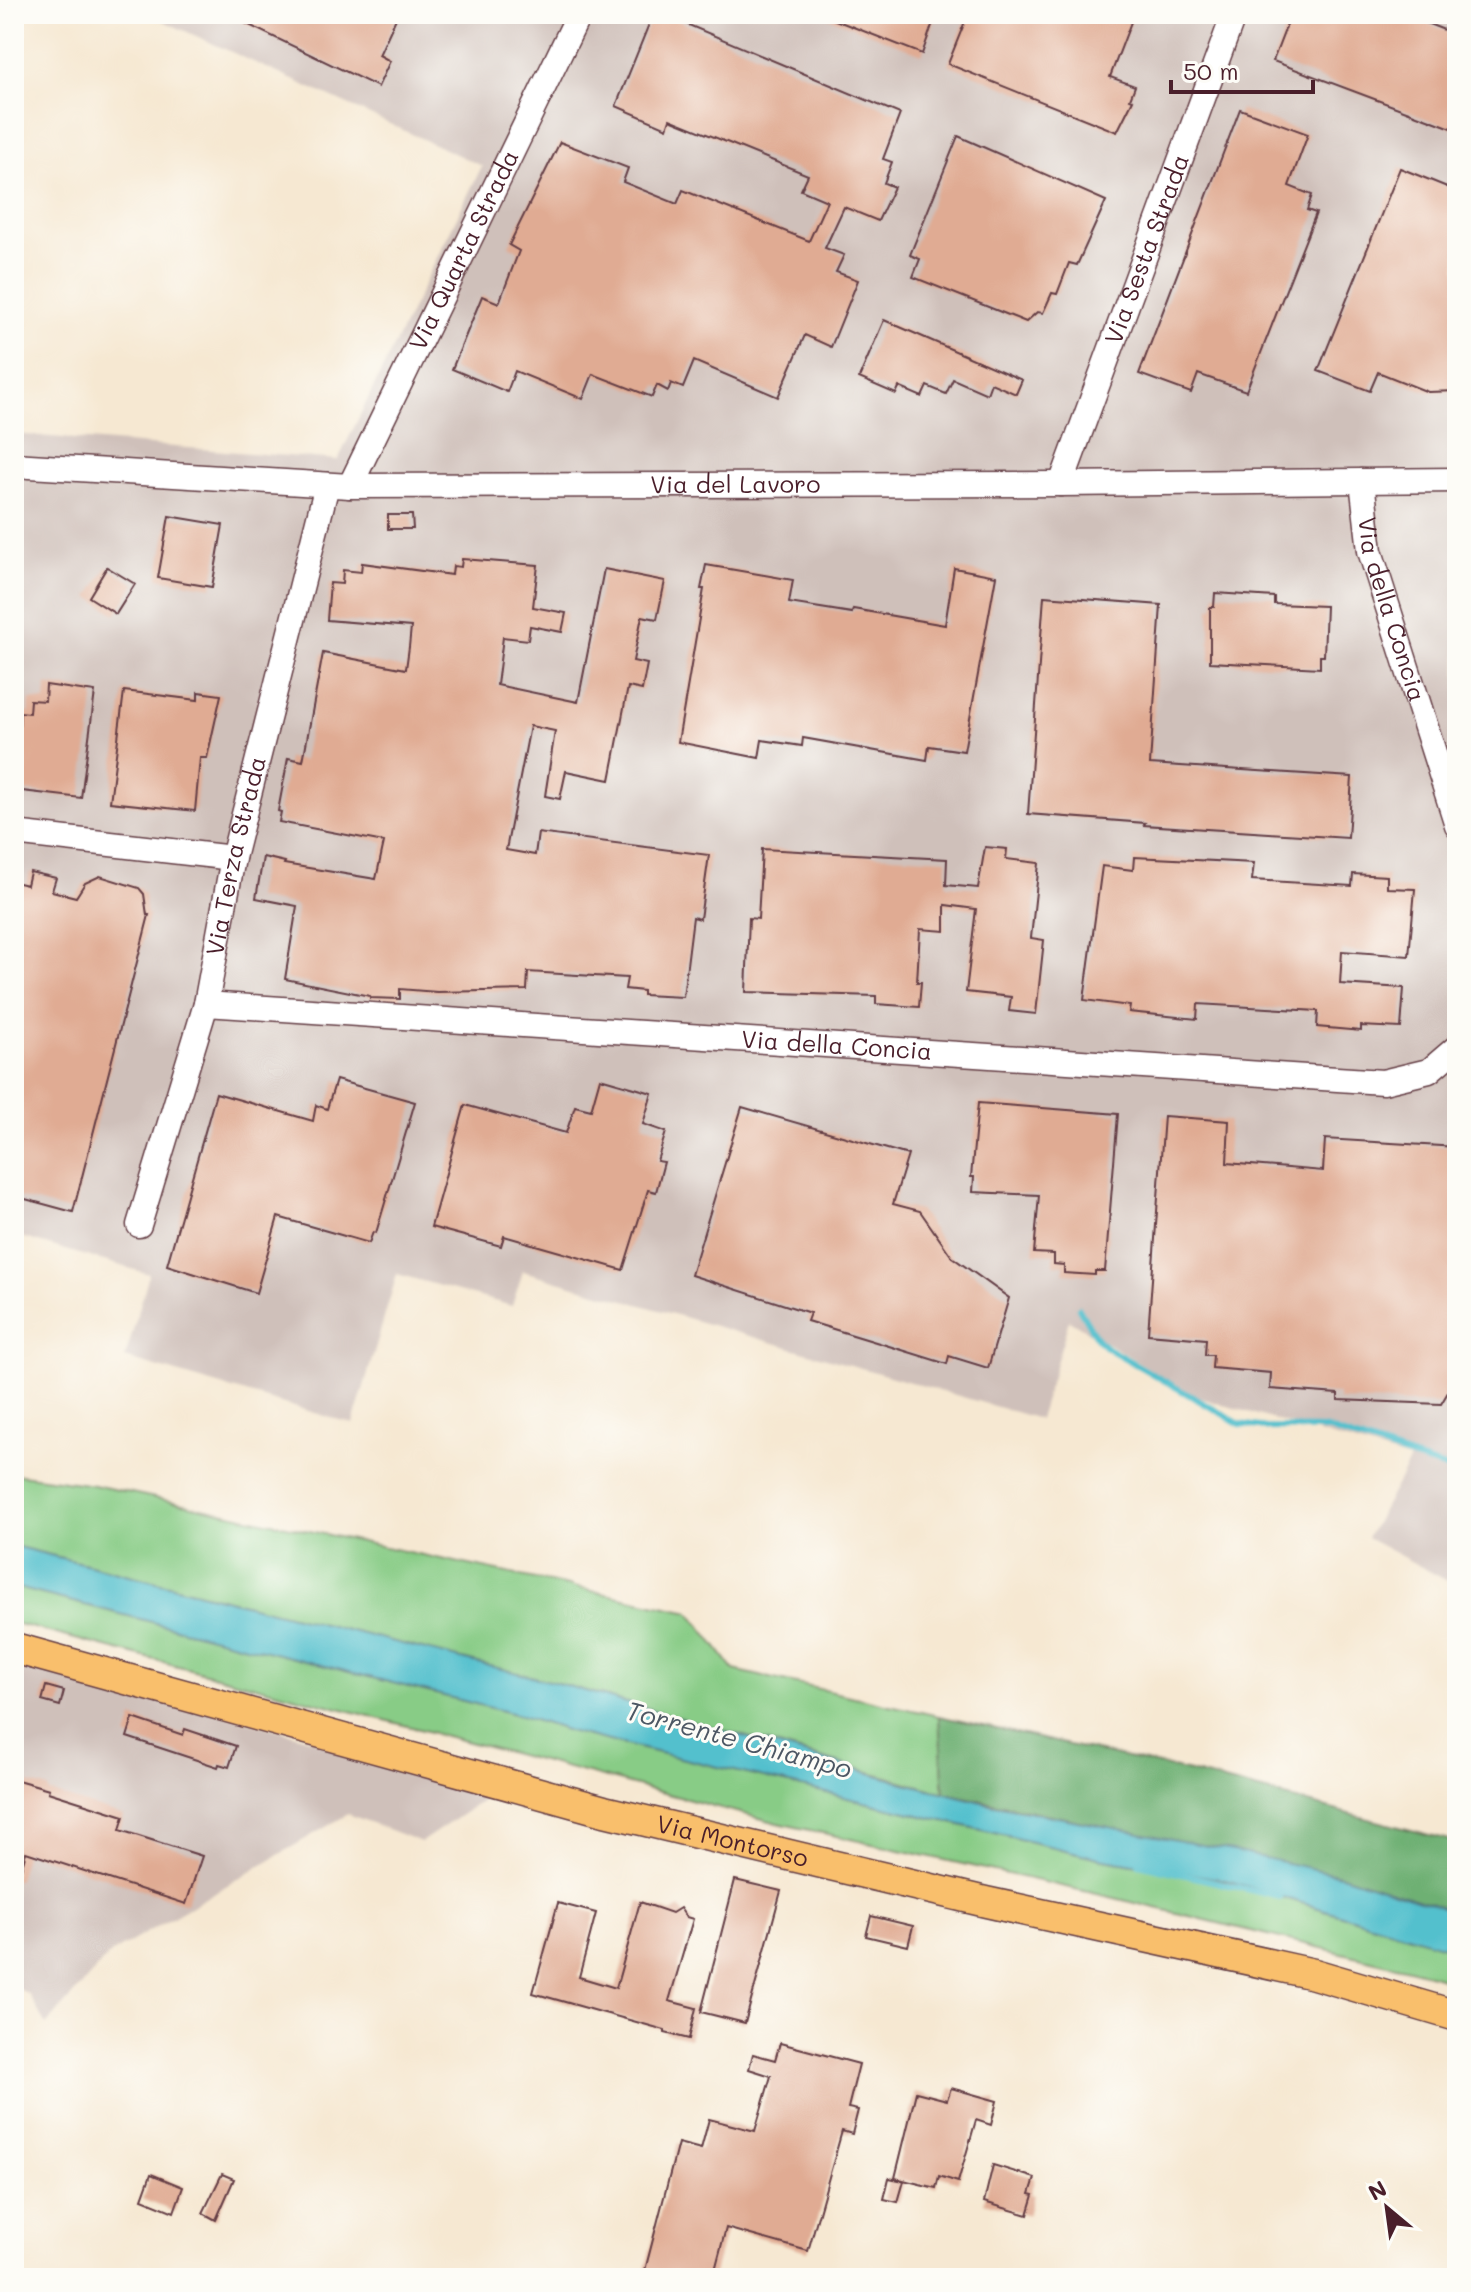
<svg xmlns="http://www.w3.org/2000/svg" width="1471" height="2292" font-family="Mali,sans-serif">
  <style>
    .industrial { fill: #cfc0ba }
    .green { fill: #88cc86; stroke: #697658; stroke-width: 2 }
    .forest { fill: #6eb073; stroke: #5c684f; stroke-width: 2 }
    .water { fill: #53c0cd; stroke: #4e707c; stroke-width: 2 }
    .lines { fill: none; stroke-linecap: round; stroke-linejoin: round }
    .stream { stroke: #53c0cd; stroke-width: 6 }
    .building { fill: #e0ab93 }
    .minor-casing { stroke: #643d44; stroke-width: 27 }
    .major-casing { stroke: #643d44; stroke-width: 33 }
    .minor { stroke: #fff; stroke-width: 24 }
    .major { stroke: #f9bf6c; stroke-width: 30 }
    .labels { text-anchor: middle; stroke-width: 6; stroke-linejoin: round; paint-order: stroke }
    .street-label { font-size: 24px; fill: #4a1f2b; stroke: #fdfcf7 }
    .water-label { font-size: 26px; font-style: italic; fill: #4d5764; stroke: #fdfcf7 }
  </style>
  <rect width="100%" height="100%" fill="#fdfcf7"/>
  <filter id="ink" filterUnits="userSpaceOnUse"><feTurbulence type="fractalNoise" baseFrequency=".0125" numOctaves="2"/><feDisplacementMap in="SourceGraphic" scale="16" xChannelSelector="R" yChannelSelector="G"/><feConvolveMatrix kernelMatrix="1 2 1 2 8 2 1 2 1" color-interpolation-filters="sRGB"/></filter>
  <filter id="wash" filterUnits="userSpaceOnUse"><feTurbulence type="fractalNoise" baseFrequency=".006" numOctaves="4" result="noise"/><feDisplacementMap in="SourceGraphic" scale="32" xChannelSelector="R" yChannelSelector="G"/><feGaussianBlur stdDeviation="1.8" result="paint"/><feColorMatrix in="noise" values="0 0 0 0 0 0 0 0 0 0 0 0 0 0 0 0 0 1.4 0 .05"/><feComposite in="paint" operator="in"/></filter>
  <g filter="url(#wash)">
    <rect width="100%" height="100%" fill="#f6e8d2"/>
    <g class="industrial">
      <polygon points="148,14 1457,14 1457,1586 1367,1538 1410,1460 1194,1396 1069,1320 1039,1419 523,1271 512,1306 397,1274 353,1424 125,1358 149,1274 14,1235 14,434 338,460 482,166"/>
      <polygon points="14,1658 498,1790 421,1842 348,1814 110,1954 46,2025 29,1995 14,1986"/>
    </g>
    <g class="green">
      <polygon points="14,1474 94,1485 690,1612 734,1670 939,1716 944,1793 561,1684 14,1546"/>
      <polygon points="14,1587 511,1713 576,1733 1099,1858 1226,1880 1457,1950 1457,1983 1425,1973 1106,1896 778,1823 14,1623"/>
    </g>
    <polygon class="forest" points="939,1716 1190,1772 1457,1842 1457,1912 1345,1876 944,1793"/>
    <polygon class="water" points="14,1546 561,1684 905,1783 990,1804 1233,1851 1345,1876 1457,1912 1457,1950 1226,1880 1099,1858 576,1733 511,1713 14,1587"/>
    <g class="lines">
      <g class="stream">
        <polyline points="1079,1308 1097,1339 1107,1348 1240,1424 1266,1428 1326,1429 1457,1472"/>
        <polyline points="1139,1864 1280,1897"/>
      </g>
    </g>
    <g id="blocks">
      <g class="building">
        <polygon points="226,14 398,14 379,55 390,61 378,87"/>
        <polygon points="653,14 674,14 672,18 900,114 883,159 892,162 884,183 894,187 878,221 844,207 825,248 844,255 836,272 858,280 831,347 805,335 778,397 694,361 683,388 671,383 668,391 657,385 652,397 593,374 583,399 515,371 507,392 452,369 482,296 499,303 519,251 509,245 560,142 628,168 623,182 677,204 683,190 809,241 827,201 801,190 808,175 670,119 667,128 616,106"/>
        <polygon points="820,14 936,14 922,54"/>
        <polygon points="968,14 1134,14 1110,77 1135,86 1130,99 1133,100 1117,132 948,64"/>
        <polygon points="1291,14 1403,14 1457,35 1457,130 1273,61"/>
        <polygon points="1240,109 1308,134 1289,186 1312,195 1307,210 1316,213 1246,391 1198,374 1191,393 1139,374"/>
        <polygon points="958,136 1106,201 1077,265 1069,263 1057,294 1052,293 1043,313 1037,312 1026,322 913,277 920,259 910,255"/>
        <polygon points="1400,168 1457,191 1457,391 1428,392 1378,372 1370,391 1318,371"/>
        <polygon points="884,320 1022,380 1016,394 991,383 987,394 953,379 946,394 927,386 922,397 899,387 896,394 859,378"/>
        <polygon points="388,515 412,515 413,529 388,529"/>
        <polygon points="169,516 223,525 212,587 158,578"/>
        <polygon points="462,559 538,565 533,607 566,613 562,632 530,626 528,640 503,637 497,685 578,702 604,569 665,581 657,619 642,616 633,661 647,664 642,690 628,687 610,780 566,771 560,799 545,796 555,731 530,726 506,850 535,855 538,833 709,855 700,919 693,917 683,997 643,995 643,991 625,989 627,978 528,972 527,990 437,992 400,989 400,999 370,998 370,996 285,979 297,906 256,898 263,857 285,862 284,864 376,879 384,842 279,822 281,812 278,811 288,758 303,761 323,653 406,669 409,647 411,627 327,620 330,583 342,584 343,570 361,572 362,563 452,575 453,566 461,567"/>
        <polygon points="706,565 793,580 789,603 852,613 853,609 945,625 954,568 996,576 964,751 929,746 927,760 803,738 802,746 762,740 759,758 678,742 704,589 701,589"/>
        <polygon points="107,567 135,584 116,614 89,597"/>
        <polygon points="1215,593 1274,597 1274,604 1326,606 1324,656 1320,656 1320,668 1210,662 1210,607 1214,607"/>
        <polygon points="1044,596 1161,605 1150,764 1352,777 1348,838 1144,825 1145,823 1028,814"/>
        <polygon points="46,685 95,692 81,798 14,790 14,732 19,732 20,712 29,713 30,700 45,701"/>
        <polygon points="124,691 198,700 198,692 221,695 207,758 200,758 195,811 110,802"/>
        <polygon points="985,847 1007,849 1006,859 1039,863 1031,938 1044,940 1036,1014 1009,1011 1011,997 966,992 976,909 945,905 945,931 920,929 917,982 921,982 919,1007 876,1004 876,996 746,992 749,918 758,919 762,849 947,859 946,885 978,888"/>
        <polygon points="1134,857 1254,863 1252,880 1352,886 1353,874 1387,876 1387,888 1415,889 1409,956 1342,951 1340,984 1404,988 1401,1028 1361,1026 1361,1031 1317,1027 1318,1011 1198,1004 1197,1019 1129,1012 1130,1006 1084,1000 1102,866 1133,870"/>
        <polygon points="30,872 56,878 52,891 76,897 85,883 100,876 139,888 144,894 147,915 149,915 73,1212 14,1196 14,882 27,885"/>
        <polygon points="600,1078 652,1093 643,1124 666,1132 657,1161 664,1162 656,1192 648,1190 623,1270 504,1236 501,1246 431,1227 465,1105 566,1133 575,1106 591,1110"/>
        <polygon points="336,1080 415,1102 376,1233 373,1232 369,1243 278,1217 256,1293 167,1265 216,1093 313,1121 316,1105 327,1109"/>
        <polygon points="978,1103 1118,1114 1105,1271 1095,1271 1095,1275 1064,1273 1064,1265 1054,1264 1054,1254 1034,1253 1039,1195 973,1192 974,1177 971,1177"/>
        <polygon points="742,1107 908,1155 893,1204 920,1211 952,1257 1009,1298 988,1368 949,1356 947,1364 902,1350 807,1321 810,1313 691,1275"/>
        <polygon points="1164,1116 1229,1121 1227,1163 1323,1171 1325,1139 1457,1147 1457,1377 1441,1404 1338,1400 1338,1394 1270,1389 1271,1373 1212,1368 1213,1355 1205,1355 1206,1339 1148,1334"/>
        <polygon points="46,1686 64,1691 60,1706 42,1701"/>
        <polygon points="133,1718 183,1735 185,1729 236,1746 229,1767 219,1764 218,1767 127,1737"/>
        <polygon points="14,1779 49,1789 48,1792 124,1816 120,1830 202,1856 186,1904 26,1852 18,1880 14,1880"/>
        <polygon points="735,1880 781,1891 745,2023 701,2012"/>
        <polygon points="640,1902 672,1913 680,1908 686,1917 693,1919 669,2001 696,2008 689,2039 665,2033 665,2030 533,1993 558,1903 596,1913 579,1977 616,1988"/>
        <polygon points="871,1916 913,1926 908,1946 866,1936"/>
        <polygon points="780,2043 859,2064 848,2108 858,2110 852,2134 842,2131 808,2251 726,2228 713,2278 643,2278 678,2143 701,2149 709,2119 755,2131 771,2076 749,2069 753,2054 775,2060"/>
        <polygon points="951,2088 997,2101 991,2125 976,2120 958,2182 939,2176 936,2188 895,2178 916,2092 947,2100"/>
        <polygon points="993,2165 1035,2178 1030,2194 1034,2195 1028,2215 984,2202"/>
        <polygon points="151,2174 183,2187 174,2212 142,2199"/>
        <polygon points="222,2174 234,2179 216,2220 203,2213"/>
        <polygon points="889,2178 904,2181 898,2202 884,2199"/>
      </g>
    </g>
  </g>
  <g filter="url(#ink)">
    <use href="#blocks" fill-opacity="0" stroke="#643d44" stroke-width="2"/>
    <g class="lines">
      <g class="minor-casing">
        <g id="minor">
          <path id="s1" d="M14,465L350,486L1061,484L1457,480"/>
          <path id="s2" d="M1362,481L1370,551L1457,825"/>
          <path id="s3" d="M1061,484L1234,14"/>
          <path id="s4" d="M350,486L579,14"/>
          <polyline points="14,833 233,858"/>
          <path id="s5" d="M206,1004L1383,1082L1429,1071L1457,1047"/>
          <path id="s6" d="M139,1225L206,1004L233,858L327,485"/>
        </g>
      </g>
      <g class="major-casing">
        <g id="major">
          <path id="s7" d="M14,1648L604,1811L986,1902L1314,1974L1457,2016"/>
        </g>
      </g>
      <use href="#minor" class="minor"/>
      <use href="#major" class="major"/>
    </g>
  </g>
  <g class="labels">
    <g class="street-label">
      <text dy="8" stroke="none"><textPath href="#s3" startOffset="250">Via Sesta Strada</textPath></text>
      <text dy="8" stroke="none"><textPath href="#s4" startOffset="262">Via Quarta Strada</textPath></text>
      <text dy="8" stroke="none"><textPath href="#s1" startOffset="722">Via del Lavoro</textPath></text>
      <text dy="8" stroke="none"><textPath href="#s2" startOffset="132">Via della Concia</textPath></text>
      <text dy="8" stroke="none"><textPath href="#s6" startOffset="382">Via Terza Strada</textPath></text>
      <text dy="8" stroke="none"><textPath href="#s5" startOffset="632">Via della Concia</textPath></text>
      <text dy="8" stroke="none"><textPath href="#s7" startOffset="744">Via Montorso</textPath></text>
    </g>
    <g class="water-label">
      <text transform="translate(739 1740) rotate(15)" y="9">Torrente Chiampo</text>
    </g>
  </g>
  <rect width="1471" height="2292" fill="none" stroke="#fdfcf7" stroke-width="48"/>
  <g transform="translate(1387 2208) rotate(331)" stroke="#fdfcf7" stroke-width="6" paint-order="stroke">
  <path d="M0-6L14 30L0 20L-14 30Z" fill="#4a1f2b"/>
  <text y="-12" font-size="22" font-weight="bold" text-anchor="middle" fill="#4a1f2b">N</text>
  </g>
  <path d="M1171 80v12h142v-12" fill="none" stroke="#4a1f2b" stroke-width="4"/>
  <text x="1183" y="80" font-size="24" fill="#4a1f2b" stroke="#fdfcf7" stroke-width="6" paint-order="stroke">50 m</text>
</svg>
